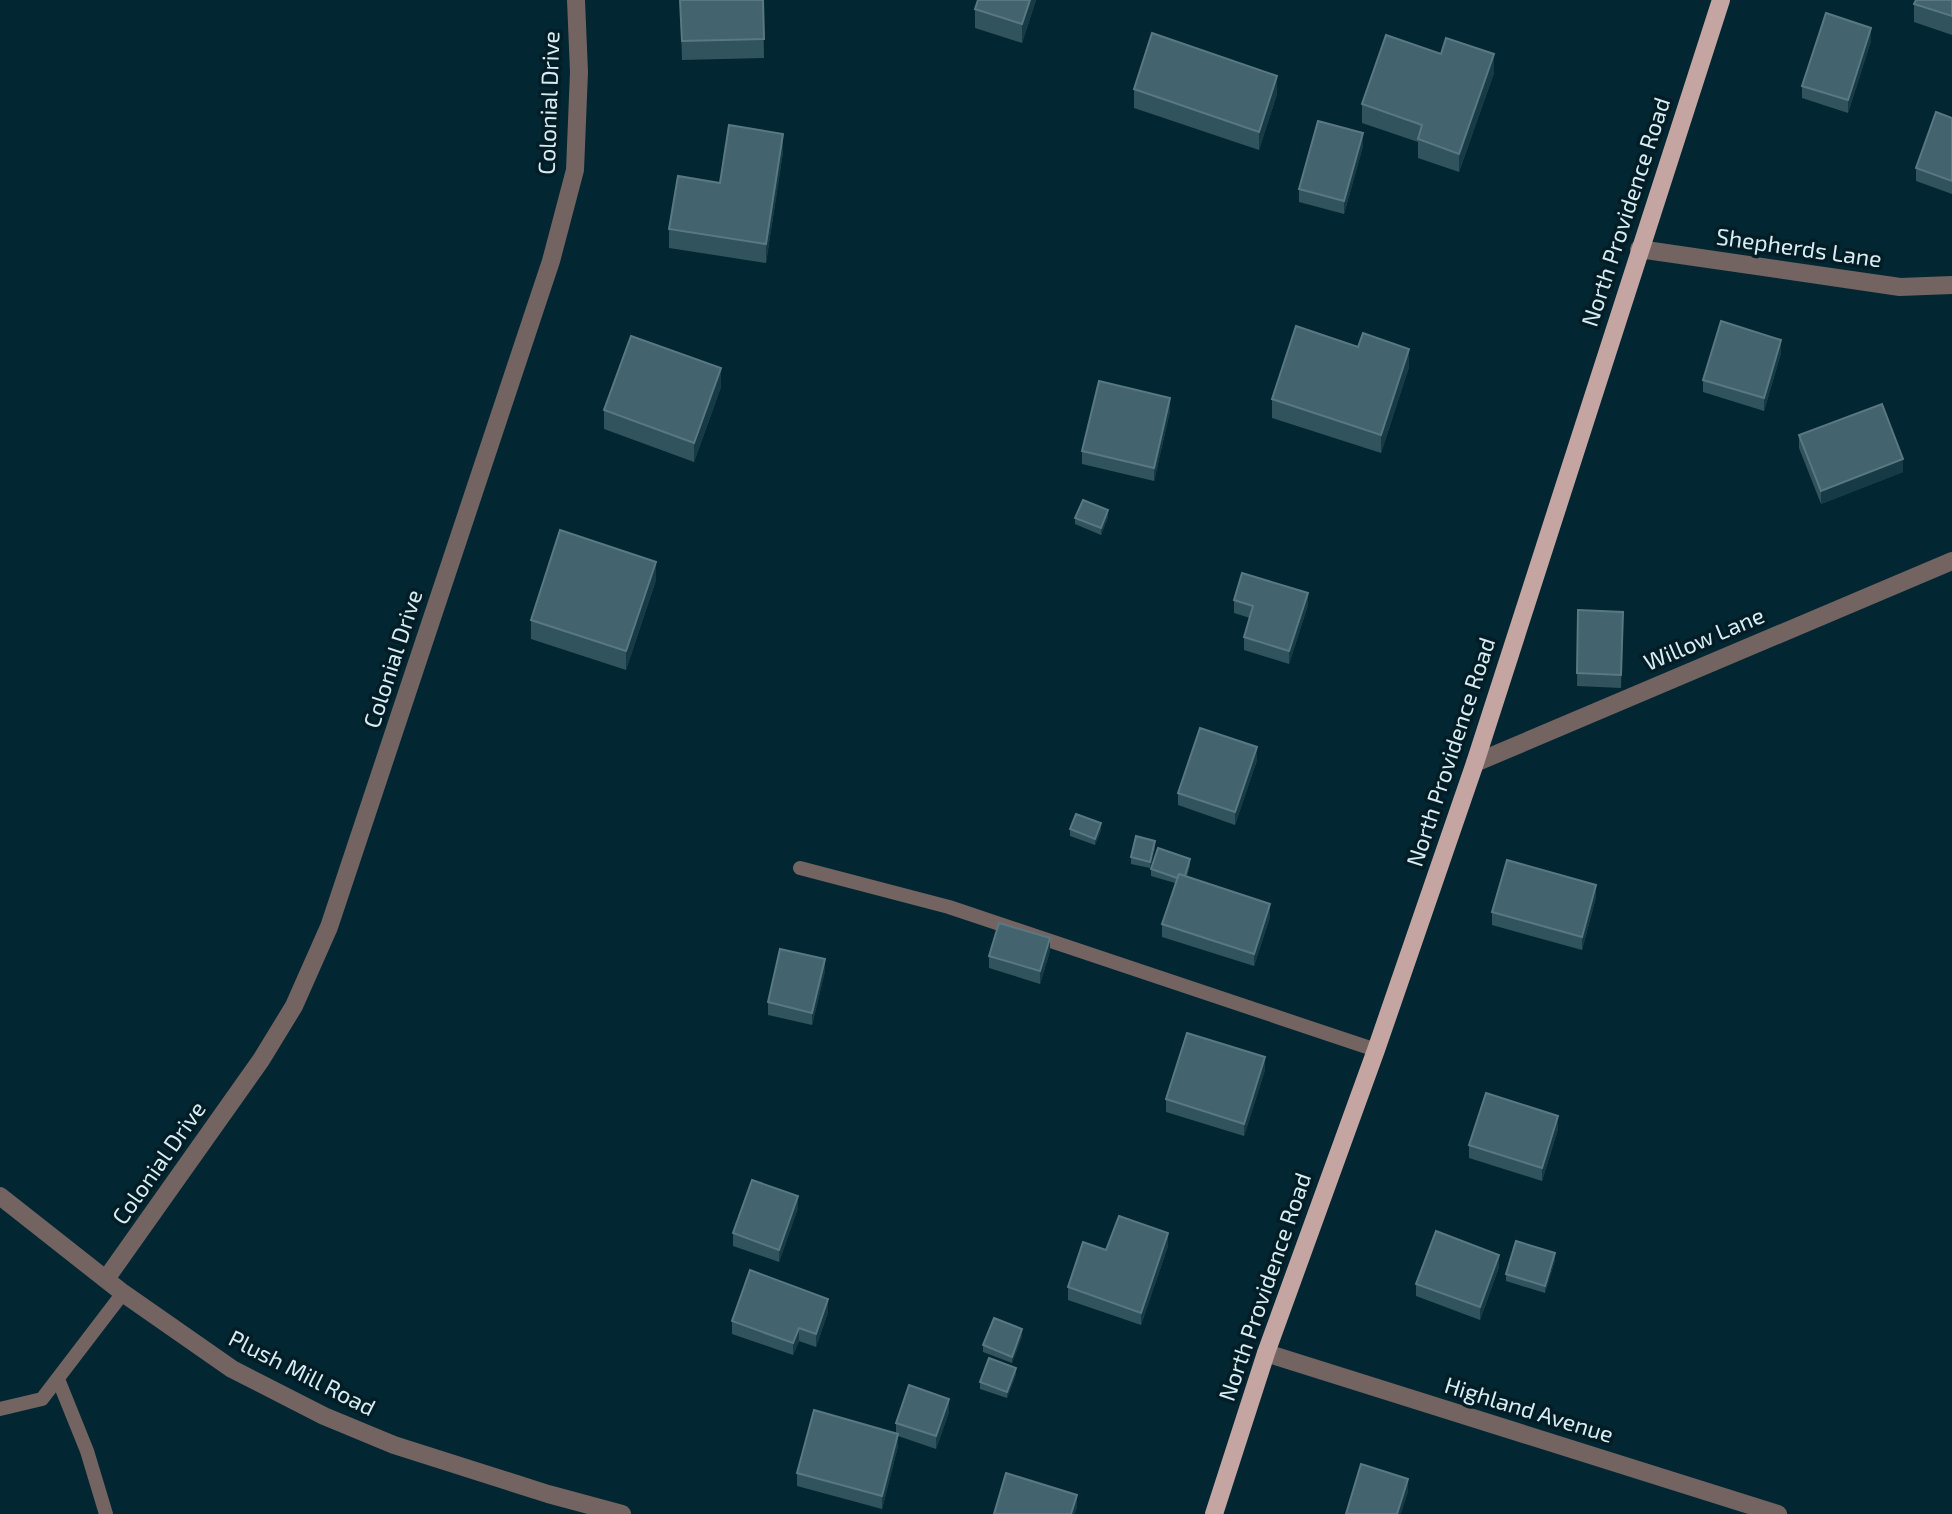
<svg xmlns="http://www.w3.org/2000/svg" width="1952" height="1514" font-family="'Exo 2',sans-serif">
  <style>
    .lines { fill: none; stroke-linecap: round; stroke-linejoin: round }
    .lane { stroke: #736462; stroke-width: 14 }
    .street { stroke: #736462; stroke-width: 18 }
    .primary { stroke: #c5a5a1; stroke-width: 18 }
    .wall { fill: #31535e }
    .shaded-wall { fill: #163a46 }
    .building { fill: #43636e; stroke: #5a7883; stroke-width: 2 }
    .labels { text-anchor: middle; stroke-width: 7; stroke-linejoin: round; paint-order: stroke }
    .street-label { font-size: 23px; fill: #d9ecf3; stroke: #021d25 }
  </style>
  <rect width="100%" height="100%" fill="#022732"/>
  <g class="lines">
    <g class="lane">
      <polyline points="800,868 949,907 1376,1050"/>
      <polyline points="58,1379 87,1451 106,1514"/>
      <polyline points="0,1409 42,1399 123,1293"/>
    </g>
    <g class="street">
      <polyline points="1639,249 1900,287 1952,285"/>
      <polyline points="1475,763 1952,561"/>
      <polyline points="0,1196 123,1293 232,1369 324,1416 394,1445 548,1494 622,1514"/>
      <polyline points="106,1279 261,1060 294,1006 329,927 551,261 575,170 579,72 576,0"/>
      <polyline points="1266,1353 1778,1514"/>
    </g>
    <polyline class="primary" points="1214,1514 1266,1353 1376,1050 1475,763 1721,0"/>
  </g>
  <g class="wall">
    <polygon points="680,0 763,0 764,58 682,60"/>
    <polygon points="1036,0 1022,43 975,28 975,9"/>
    <polygon points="1952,0 1952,35 1914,22 1914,4"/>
    <polygon points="1871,41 1848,113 1802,98 1802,86"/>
    <polygon points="1441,54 1494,73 1459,172 1418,158 1418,142 1362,123 1362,104"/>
    <polygon points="1134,89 1277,94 1259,150 1134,108"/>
    <polygon points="1952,118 1952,194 1916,181 1916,168"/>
    <polygon points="1363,146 1344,214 1299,202 1299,189"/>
    <polygon points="783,152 766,263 669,248 669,229 720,183"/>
    <polygon points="1781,353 1764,411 1703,392 1703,380"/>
    <polygon points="1409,367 1381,453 1272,418 1272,399"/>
    <polygon points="721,387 694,462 604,429 604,410"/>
    <polygon points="1170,411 1154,481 1082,464 1082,451"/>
    <polygon points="1799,435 1903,472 1821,504 1799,448"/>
    <polygon points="1108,517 1101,535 1075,524 1075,518"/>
    <polygon points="656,580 626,670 531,639 531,620"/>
    <polygon points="1234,600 1308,605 1289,664 1244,650 1244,637 1250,618 1234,613"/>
    <polygon points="1578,610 1623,612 1621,688 1577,686"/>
    <polygon points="1257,760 1235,825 1178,805 1178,793"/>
    <polygon points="1070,829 1101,830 1095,845 1070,836"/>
    <polygon points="1155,848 1150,868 1131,864 1131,857"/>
    <polygon points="1190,865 1187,877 1270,917 1254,966 1162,937 1162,924 1175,883 1151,876 1151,869"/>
    <polygon points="1596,897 1582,950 1492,925 1492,912"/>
    <polygon points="1050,951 1040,984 989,968 989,956"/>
    <polygon points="825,971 812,1025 768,1015 768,1002"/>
    <polygon points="1265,1070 1244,1136 1166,1112 1166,1099"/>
    <polygon points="1558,1129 1542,1181 1469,1158 1469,1145"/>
    <polygon points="798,1208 779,1262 733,1246 733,1233"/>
    <polygon points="1168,1246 1141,1325 1068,1300 1068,1287 1106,1250"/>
    <polygon points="1555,1260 1545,1293 1506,1281 1506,1274"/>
    <polygon points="1499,1267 1480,1320 1416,1296 1416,1284"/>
    <polygon points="828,1312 816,1347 799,1341 793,1355 732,1334 732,1321"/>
    <polygon points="1022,1336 1012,1363 983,1352 983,1345"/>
    <polygon points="1016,1374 1007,1398 980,1389 980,1382"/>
    <polygon points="949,1412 936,1449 898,1436 898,1446 882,1509 797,1486 797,1473 896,1433 896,1423"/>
  </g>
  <g class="shaded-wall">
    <polygon points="1030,0 1036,0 1022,43 1022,24"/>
    <polygon points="1871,28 1871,41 1848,113 1848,100"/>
    <polygon points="1494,54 1494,73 1459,172 1459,154"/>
    <polygon points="1277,76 1277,94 1259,150 1259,132"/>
    <polygon points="1363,133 1363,146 1344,214 1344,201"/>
    <polygon points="783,134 783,152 766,263 766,244"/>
    <polygon points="1781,340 1781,353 1764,411 1764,398"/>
    <polygon points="1409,349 1409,367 1381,453 1381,435"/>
    <polygon points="721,368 721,387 694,462 694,443"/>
    <polygon points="1170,398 1170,411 1154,481 1154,468"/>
    <polygon points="1903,459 1903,472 1821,504 1821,491"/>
    <polygon points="1108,510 1108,517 1101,535 1101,528"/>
    <polygon points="656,562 656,580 626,670 626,651"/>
    <polygon points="1308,593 1308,605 1289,664 1289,651"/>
    <polygon points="1257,747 1257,760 1235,825 1235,812"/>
    <polygon points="1101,823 1101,830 1095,845 1095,839"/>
    <polygon points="1155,841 1155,848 1150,868 1150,862"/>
    <polygon points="1190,859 1190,865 1184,886 1184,880"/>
    <polygon points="1596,885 1596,897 1582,950 1582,937"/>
    <polygon points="1270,904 1270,917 1254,966 1254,954"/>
    <polygon points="1050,938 1050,951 1040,984 1040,971"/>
    <polygon points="825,959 825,971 812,1025 812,1013"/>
    <polygon points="1265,1057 1265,1070 1244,1136 1244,1124"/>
    <polygon points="1558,1116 1558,1129 1542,1181 1542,1168"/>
    <polygon points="798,1196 798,1208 779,1262 779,1250"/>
    <polygon points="1168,1233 1168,1246 1141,1325 1141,1313"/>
    <polygon points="1555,1253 1555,1260 1545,1293 1545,1286"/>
    <polygon points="1499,1255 1499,1267 1480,1320 1480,1307"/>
    <polygon points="828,1299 828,1312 816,1347 816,1334"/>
    <polygon points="799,1328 799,1341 793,1355 793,1343"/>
    <polygon points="1022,1329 1022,1336 1012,1363 1012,1357"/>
    <polygon points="1016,1368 1016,1374 1007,1398 1007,1392"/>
    <polygon points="949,1399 949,1412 936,1449 936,1436"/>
    <polygon points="898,1434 898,1446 882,1509 882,1496"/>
    <polygon points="1408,1479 1408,1492 1401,1514 1397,1514"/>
    <polygon points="1077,1495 1077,1507 1075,1514 1071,1514"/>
  </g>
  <g class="building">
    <polygon points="680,0 763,0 764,39 682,41"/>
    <polygon points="978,0 1030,0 1022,24 975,9"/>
    <polygon points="1916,0 1952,0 1952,16 1914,4"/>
    <polygon points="1826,13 1871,28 1848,100 1802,86"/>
    <polygon points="1152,33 1277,76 1259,132 1134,89"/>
    <polygon points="1386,35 1441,54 1446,38 1494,54 1459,154 1418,139 1422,125 1362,104"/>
    <polygon points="1936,112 1952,118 1952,181 1916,168"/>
    <polygon points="1318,121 1363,133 1344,201 1299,189"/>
    <polygon points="729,125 783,134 766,244 669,229 678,176 720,183"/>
    <polygon points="1721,321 1781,340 1764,398 1703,380"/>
    <polygon points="1296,326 1358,347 1363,333 1409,349 1381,435 1272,399"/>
    <polygon points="631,336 721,368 694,443 604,410"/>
    <polygon points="1099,381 1170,398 1154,468 1082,451"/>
    <polygon points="1882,404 1903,459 1821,491 1799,435"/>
    <polygon points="1083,500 1108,510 1101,528 1075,518"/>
    <polygon points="560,530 656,562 626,651 531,620"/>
    <polygon points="1242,573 1308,593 1289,651 1244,637 1253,606 1234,600"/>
    <polygon points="1578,610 1623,612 1621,675 1577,673"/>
    <polygon points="1200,728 1257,747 1235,812 1178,793"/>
    <polygon points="1076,814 1101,823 1095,839 1070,829"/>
    <polygon points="1136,836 1155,841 1150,862 1131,857"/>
    <polygon points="1158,848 1190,859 1185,876 1179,874 1177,878 1151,869"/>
    <polygon points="1507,860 1596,885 1582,937 1492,912"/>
    <polygon points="1179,874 1270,904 1254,954 1162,924"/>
    <polygon points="999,923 1050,938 1040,971 989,956"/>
    <polygon points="780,949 825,959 812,1013 768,1002"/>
    <polygon points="1187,1033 1265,1057 1244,1124 1166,1099"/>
    <polygon points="1486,1093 1558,1116 1542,1168 1469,1145"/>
    <polygon points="752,1180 798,1196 779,1250 733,1233"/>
    <polygon points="1119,1216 1168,1233 1141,1313 1068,1287 1083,1242 1106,1250"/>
    <polygon points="1436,1231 1499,1255 1480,1307 1416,1284"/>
    <polygon points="1516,1241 1555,1253 1545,1286 1506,1274"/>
    <polygon points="750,1270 828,1299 816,1334 799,1328 793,1343 732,1321"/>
    <polygon points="994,1318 1022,1329 1012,1357 983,1345"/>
    <polygon points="989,1358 1016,1368 1007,1392 980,1382"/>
    <polygon points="909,1385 949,1399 936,1436 896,1423"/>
    <polygon points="814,1410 898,1434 882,1496 797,1473"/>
    <polygon points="1361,1464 1408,1479 1397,1514 1346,1514"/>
    <polygon points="1006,1473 1077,1495 1071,1514 994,1514"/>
  </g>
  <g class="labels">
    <g class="street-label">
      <text transform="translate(549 103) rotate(-88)" y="8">Colonial Drive</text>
      <text transform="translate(1626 212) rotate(-72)" y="8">North Providence Road</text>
      <text transform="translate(1799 248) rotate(8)" y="8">Shepherds Lane</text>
      <text transform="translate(1704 639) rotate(-23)" y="8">Willow Lane</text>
      <text transform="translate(393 659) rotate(-72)" y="8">Colonial Drive</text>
      <text transform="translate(1451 752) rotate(-72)" y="8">North Providence Road</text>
      <text transform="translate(159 1163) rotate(-55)" y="8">Colonial Drive</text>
      <text transform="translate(1265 1287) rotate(-71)" y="8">North Providence Road</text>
      <text transform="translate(302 1373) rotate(27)" y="8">Plush Mill Road</text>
      <text transform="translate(1529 1410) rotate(17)" y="8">Highland Avenue</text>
    </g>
  </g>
</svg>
